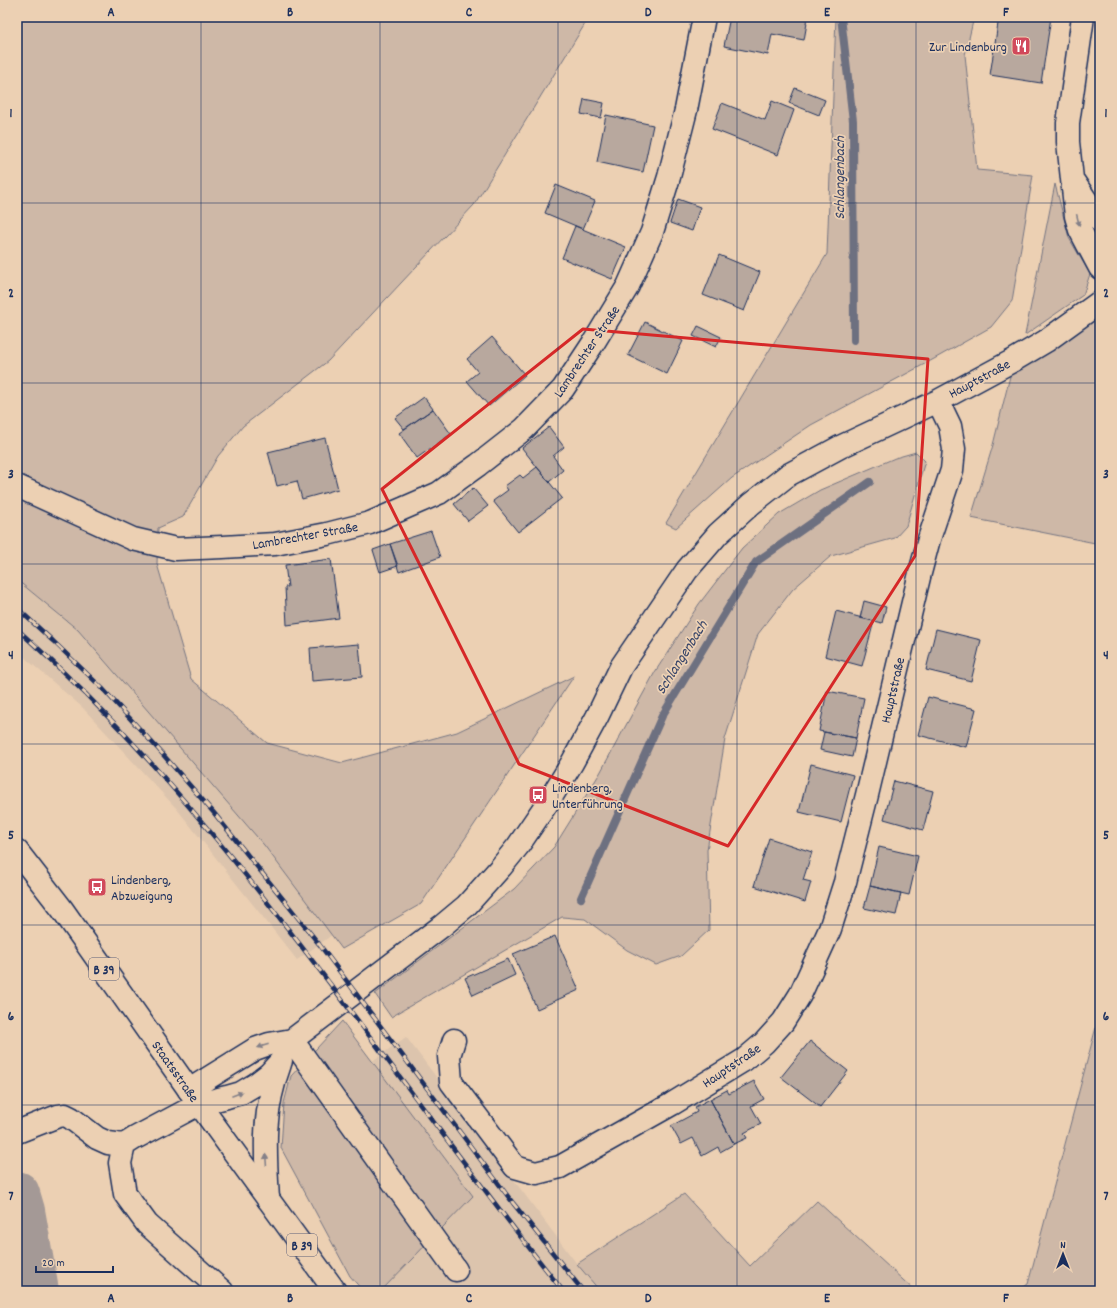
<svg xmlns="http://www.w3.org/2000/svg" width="1117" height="1308" viewBox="0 0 1117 1308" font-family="Dekko,sans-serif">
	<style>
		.built { fill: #dcc4ad }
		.green { fill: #ceb8a7; stroke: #747482 }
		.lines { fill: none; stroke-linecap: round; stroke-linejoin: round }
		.stream { stroke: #6d6f80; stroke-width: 8 }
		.river { stroke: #a49996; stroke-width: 46 }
		.building { fill: #b8a89e; stroke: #1b2f5e }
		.minor-casing { stroke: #1b2f5e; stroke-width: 25 }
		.major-casing { stroke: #1b2f5e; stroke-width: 25 }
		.minor { stroke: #ecd0b3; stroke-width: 22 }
		.major { stroke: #ecd0b3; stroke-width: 22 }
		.rail-casing { stroke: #1b2f5e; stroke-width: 4.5 }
		.rail { stroke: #ecd0b3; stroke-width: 3; stroke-dasharray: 9; stroke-linecap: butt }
		.oneway { fill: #848088 }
		.marked { fill: none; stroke: #d62828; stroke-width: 3; stroke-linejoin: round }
		.grid { fill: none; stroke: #1b2f5e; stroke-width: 1; stroke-opacity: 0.55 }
		.labels { text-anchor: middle; stroke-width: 3.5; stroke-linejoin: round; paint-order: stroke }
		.shield { fill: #ecd0b3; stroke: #5a5f78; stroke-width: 1 }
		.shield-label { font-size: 13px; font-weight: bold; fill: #1b2f5e }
		.poi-label { font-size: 14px; fill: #1b2f5e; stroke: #ecd0b3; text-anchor: start }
		.street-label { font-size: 14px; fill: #1b2f5e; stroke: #ecd0b3 }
		.water-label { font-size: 15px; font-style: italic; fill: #364469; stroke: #ecd0b3 }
		.neatline { fill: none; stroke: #1b2f5e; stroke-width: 1.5 }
		.grid-label { font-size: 13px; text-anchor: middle; font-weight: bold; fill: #1b2f5e }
	</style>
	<rect width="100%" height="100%" fill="#ecd0b3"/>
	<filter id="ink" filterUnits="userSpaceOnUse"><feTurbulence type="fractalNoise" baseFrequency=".025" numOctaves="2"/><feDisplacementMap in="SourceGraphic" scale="8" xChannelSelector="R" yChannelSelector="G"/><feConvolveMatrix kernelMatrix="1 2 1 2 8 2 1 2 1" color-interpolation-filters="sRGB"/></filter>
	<g filter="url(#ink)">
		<!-- built -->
		<path class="built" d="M17,580L78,630L264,845L332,935L297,960L177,809L82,707L17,651Z
			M406,1037L577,1264L600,1291H381L472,1195L371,1062Z"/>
		<!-- green -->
		<path class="green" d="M17,17H587L585,24L474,205L328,361L243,426L218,456L183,517L158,528L157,564L191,679L267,743L342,763L457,732L574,676L421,904L342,949L264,845L78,630L17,580Z
			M836,17H974L965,55L977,170L1033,175L1012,301L991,327L934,359L811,425L732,478L676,528L666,523L827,254Z
			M1055,184L1069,238L1090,274L1083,295L1025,335Z
			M1100,302V544L971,518L993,445L1014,360Z
			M916,452L925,461L906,526L895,538L831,556L793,589L758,634L725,739L707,850L709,930L681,956L656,965L627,950L585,919L562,917L391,1017L375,994L514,889L554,847L600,773L655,672L699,604L742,548L779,514L820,490L895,458Z
			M1100,1012V1291H1018L1028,1284Z
			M342,1021L473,1196L381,1291H363L350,1276L281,1148L284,1103L291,1076Z
			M684,1194L750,1266L817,1201L915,1291H600L577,1264Z"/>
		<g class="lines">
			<!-- stream -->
			<path class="stream" d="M841,17L853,121L854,340
				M581,898L662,716L756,562L870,482"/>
			<!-- river -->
			<path class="river" d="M17,1194L22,1211L36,1291"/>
		</g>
		<!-- building -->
		<path class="building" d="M730,17H807L806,23H807L804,40L772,34L768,55L724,46Z
			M999,17H1051L1041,83L990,75Z
			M795,88L825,100L819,115L789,103Z
			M584,99L604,103L601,118L581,114Z
			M772,101L794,110L778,155L712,129L722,103L765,120Z
			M606,115L653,125L643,172L597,162Z
			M556,185L595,201L583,229L545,213Z
			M678,199L700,207L692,231L670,223Z
			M575,226L626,247L612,279L562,258Z
			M719,255L760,272L744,311L703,295Z
			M645,322L683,341L667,374L628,355Z
			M698,326L721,337L716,347L693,336Z
			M492,337L525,375L489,406L467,381L478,372L467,359Z
			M424,397L433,409L404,429L395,418Z
			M433,409L451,434L417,458L399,433Z
			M549,427L564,447L553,456L563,470L549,482L522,448Z
			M325,438L338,489L302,499L297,481L277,486L268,452Z
			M537,467L562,498L518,532L493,501L508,490L505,486L520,475L523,478Z
			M473,488L488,506L468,521L454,504Z
			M431,531L440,557L399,572L390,544Z
			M390,544L398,566L380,572L373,550Z
			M331,559L339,618L287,625L285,587H288L285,565Z
			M864,601L886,607L882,623L860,618Z
			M836,611L874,621L862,666L825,656Z
			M936,629L981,640L971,681L926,670Z
			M359,644L362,677L312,681L310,648Z
			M827,691L864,698L856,738L819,731Z
			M928,697L976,709L966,747L918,735Z
			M824,732L856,738L852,757L820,750Z
			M811,764L853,775L841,822L799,812Z
			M894,781L933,791L923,830L884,819Z
			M769,838L812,852L803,880L811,882L805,902L754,886Z
			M879,847L918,856L909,895L870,886Z
			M870,886L901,893L896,915L864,908Z
			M555,936L579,990L537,1009L513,954Z
			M508,959L515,975L473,995L465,978Z
			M810,1041L848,1071L820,1107L781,1077Z
			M754,1081L764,1099L751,1106L761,1124L744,1133L747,1138L734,1144L710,1099L727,1090L729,1094Z
			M710,1099L734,1144L720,1152L718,1147L702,1156L693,1138L681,1144L671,1126L697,1112L695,1107Z"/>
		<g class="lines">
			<!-- minor casing -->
			<g class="minor-casing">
				<path id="minor" d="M1083,17L1068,123V142L1076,216L1080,230L1100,268
					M1074,182L1100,221
					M17,486L133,539L176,549L223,547L275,544L327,534L370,523L439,493L478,465L524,429L563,389L594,342L628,286L652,232L669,177L686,110L704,17
					M292,1040L456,1270
					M454,1040L449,1056L451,1082L515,1167L536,1173L560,1167L672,1104L744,1060L764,1043L783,1022L800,995L830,929L845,882L867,795L920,573L929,539L952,470L954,449L950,426L938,401
					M189,1090L255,1049L269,1044L292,1040L442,926L466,906L501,867L518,846L550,799L572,763L597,717L621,667L687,570L718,534L751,504L788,475L840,447L938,401L1014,360L1046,341L1100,302
					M17,1132L58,1116L65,1115L71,1118L97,1138L108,1143L124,1145
					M268,1199C265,1149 262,1113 280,1064
					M222,1291L147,1224L125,1194L120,1163L124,1145L135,1138L199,1104L227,1097L241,1093L256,1084L269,1074L281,1061"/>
			</g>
			<!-- major casing -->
			<g class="major-casing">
				<path id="major" d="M17,851L62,909L199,1104L335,1291"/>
			</g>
			<!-- minor -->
			<use href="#minor" class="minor"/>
			<!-- major -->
			<use href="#major" class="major"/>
			<!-- rail casing -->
			<g class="rail-casing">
				<path id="rail" d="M17,608L53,641L102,688L159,750L214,813L319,944L513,1203L583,1291
					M17,629C64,671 109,716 151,763C300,930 424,1117 563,1291"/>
			</g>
			<!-- rail -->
			<use href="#rail" class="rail"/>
		</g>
		<!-- one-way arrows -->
		<defs><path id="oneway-solid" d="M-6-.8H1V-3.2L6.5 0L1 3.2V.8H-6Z"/></defs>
		<g class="oneway">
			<use href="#oneway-solid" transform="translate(1078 220) rotate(76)"/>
			<use href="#oneway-solid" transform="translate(263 1046) rotate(162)"/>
			<use href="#oneway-solid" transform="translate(237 1094) rotate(-21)"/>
			<use href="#oneway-solid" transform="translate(266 1160) rotate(-94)"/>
		</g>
	</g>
	<!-- marked area -->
	<path class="marked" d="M583,329L928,359L915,556L728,846L519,764L382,489Z"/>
	<!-- grid -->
	<path class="grid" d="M201,17V1291M380,17V1291M558,17V1291M737,17V1291M916,17V1291M17,203H1100M17,383H1100M17,564H1100M17,744H1100M17,925H1100M17,1105H1100"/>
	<!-- icons -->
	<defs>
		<g id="restaurant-square" transform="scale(1)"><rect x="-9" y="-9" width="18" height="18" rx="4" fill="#d1495b" stroke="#ecd0b3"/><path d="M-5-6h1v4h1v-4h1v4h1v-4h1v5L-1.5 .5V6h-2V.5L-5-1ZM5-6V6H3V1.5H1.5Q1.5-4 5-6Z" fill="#fff"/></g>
		<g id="bus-square" transform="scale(1)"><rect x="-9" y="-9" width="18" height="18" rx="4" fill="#d1495b" stroke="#ecd0b3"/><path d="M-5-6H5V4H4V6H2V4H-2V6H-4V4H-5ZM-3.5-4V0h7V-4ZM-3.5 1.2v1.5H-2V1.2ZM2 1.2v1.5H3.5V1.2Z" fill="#fff"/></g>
	</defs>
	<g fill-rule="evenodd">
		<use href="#restaurant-square" x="1021" y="46"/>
		<use href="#bus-square" x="538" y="795"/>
		<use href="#bus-square" x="97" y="887"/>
	</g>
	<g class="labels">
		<!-- shield labels -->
		<g class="shield">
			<rect x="89" y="958" width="30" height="22" rx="3"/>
			<rect x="287" y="1234" width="30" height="22" rx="3"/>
		</g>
		<g class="shield-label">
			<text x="104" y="974">B 39</text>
			<text x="302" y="1250">B 39</text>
		</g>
		<!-- poi labels -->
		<g class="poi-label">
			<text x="1007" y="51" text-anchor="end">Zur Lindenburg</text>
			<text x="552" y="792">Lindenberg,<tspan x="552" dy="16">Unterführung</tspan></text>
			<text x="111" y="884">Lindenberg,<tspan x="111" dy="16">Abzweigung</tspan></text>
		</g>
		<!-- street labels -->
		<g class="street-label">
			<text transform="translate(586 351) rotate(-56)" y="5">Lambrechter Straße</text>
			<text transform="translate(979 378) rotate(-28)" y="5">Hauptstraße</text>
			<text transform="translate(305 535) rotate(-10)" y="5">Lambrechter Straße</text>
			<text transform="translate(892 690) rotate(-77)" y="5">Hauptstraße</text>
			<text transform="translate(731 1065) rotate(-34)" y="5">Hauptstraße</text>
			<text transform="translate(176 1071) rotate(55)" y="5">Staatsstraße</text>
		</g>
		<!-- water labels -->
		<g class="water-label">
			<text transform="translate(839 178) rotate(-90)" y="5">Schlangenbach</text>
			<text transform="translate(681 657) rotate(-58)" y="5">Schlangenbach</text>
		</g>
	</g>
	<!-- margin -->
	<rect width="1117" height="1308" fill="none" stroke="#ecd0b3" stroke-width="44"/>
	<!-- north arrow -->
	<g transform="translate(1063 1254)" stroke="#ecd0b3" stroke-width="3" paint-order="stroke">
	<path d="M0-3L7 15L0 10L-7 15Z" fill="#1b2f5e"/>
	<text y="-6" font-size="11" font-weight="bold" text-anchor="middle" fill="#1b2f5e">N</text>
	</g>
	<!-- scale -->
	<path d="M36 1266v6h77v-6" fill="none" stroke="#1b2f5e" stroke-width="2"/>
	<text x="42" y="1266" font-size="12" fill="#1b2f5e" stroke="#ecd0b3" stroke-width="3" paint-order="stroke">20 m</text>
	<rect x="22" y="22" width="1073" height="1264" class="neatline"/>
	<g class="grid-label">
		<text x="111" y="16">A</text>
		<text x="290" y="16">B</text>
		<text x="469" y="16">C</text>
		<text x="648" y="16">D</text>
		<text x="827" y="16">E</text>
		<text x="1006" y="16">F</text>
		<text x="11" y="117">1</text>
		<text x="1106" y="117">1</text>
		<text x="11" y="297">2</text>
		<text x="1106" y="297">2</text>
		<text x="11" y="478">3</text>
		<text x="1106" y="478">3</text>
		<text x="11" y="659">4</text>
		<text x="1106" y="659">4</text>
		<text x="11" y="839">5</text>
		<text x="1106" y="839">5</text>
		<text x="11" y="1020">6</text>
		<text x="1106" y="1020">6</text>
		<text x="11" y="1200">7</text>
		<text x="1106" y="1200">7</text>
		<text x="111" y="1302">A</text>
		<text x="290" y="1302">B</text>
		<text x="469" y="1302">C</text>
		<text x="648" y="1302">D</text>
		<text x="827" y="1302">E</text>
		<text x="1006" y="1302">F</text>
	</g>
</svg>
